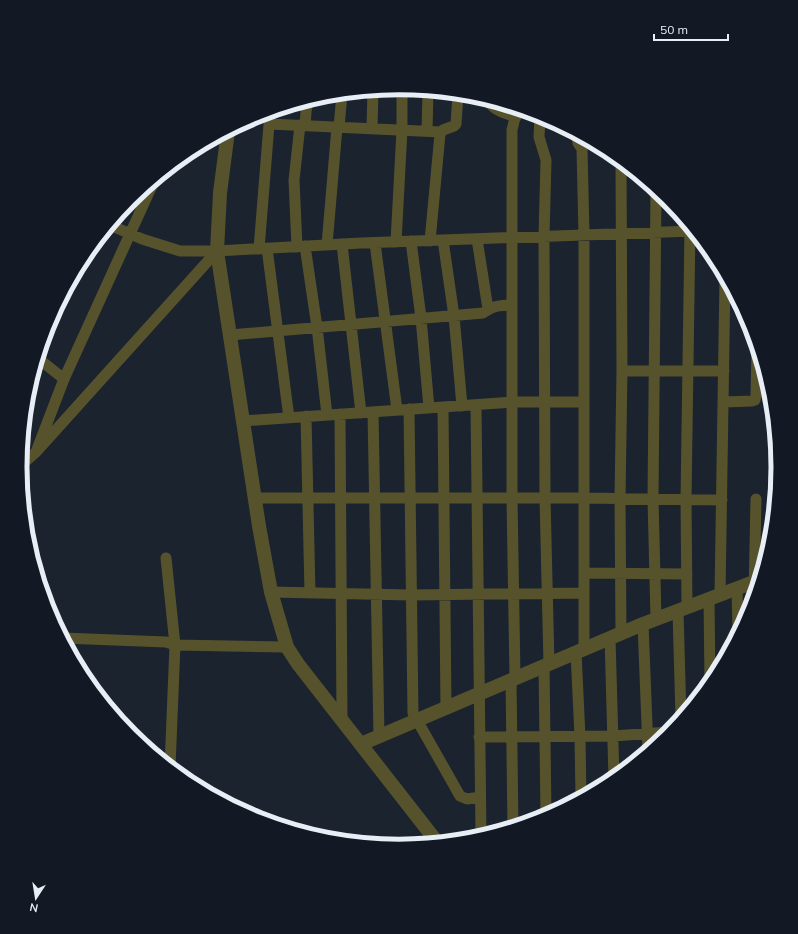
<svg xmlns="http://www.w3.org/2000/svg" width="798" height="934" viewBox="0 0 798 934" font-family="Mulish,sans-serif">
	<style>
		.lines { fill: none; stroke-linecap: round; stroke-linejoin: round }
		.minor { stroke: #56532c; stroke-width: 11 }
		.tertiary { stroke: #56532c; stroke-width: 14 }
		.rim { fill: none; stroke: #e8eef5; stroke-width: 5 }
	</style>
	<rect width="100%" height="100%" fill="#1b232e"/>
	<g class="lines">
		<!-- minor -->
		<path class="minor" d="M488,100C493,111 505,113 516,117
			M540,116L539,137L546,160L544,236L545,498L549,664
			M269,124L441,132
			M305,125L307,101
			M339,127L342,94
			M372,128L373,91
			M427,131L428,91
			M577,135L578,143L582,149L584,235V649
			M621,161L622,371L620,498L621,633
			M110,225L142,239L180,251H217L361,243L693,231
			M477,239L488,309
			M443,240L454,316L462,406
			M411,241L421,318L429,408
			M430,241L440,134L443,130L454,126L456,124L458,94
			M396,242L402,130V88
			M375,243L397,410
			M342,244L361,413
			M327,245L337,127
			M305,246L317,327L327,415
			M297,247L294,180L300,125
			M267,248L289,418
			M259,249L270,112
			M230,335L483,313C495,305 498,306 512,305
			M35,368L39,364L44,363L64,379
			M622,371H724
			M724,402L752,401L755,400L756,396L757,348
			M476,405C479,549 478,692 481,836
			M443,407L446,708
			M409,409L413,713L460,796L467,799L480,797
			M373,412L379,736
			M340,414L342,719
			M306,416L310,593
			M243,421L512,402H584
			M36,452L64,379L155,179
			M20,466L36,452L217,251
			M255,498H584L722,500
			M166,558L175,645L170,767
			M584,573L687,574
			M737,588L738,633
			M271,592L411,595L584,593
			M754,594L756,499
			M720,595L725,277
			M709,599L710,682
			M687,607L686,500L690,227
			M678,611L681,718
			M656,619L653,499L656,190
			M643,624L648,750
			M63,638L166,642L175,645L287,647
			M610,638L614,778
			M576,652L580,737L581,798
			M544,666L546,816
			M515,678L512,498V130L517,109
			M511,680L513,827
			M479,737L613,736L669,732
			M378,844L408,845"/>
		<!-- tertiary -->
		<path class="tertiary" d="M228,131L220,193L217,251L259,526L271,592L287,647L298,664L437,842
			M361,744L643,624L759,580"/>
	</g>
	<!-- crop -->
	<path d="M0 0H798V934H0ZM27 467a372 372 0 1 1 744 0a372 372 0 1 1-744 0Z" fill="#121924" fill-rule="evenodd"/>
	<path class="rim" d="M27 467a372 372 0 1 1 744 0a372 372 0 1 1-744 0Z"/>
	<!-- north arrow -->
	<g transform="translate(36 898) rotate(192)" stroke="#121924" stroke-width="3" paint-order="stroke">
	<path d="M0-3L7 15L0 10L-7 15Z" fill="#e8eef5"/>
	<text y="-6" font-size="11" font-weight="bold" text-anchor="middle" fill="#e8eef5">N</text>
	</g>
	<!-- scale -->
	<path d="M654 34v6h74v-6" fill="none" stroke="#e8eef5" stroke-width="2"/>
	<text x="660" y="34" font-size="12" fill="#e8eef5" stroke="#121924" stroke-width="3" paint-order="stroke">50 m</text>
</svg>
